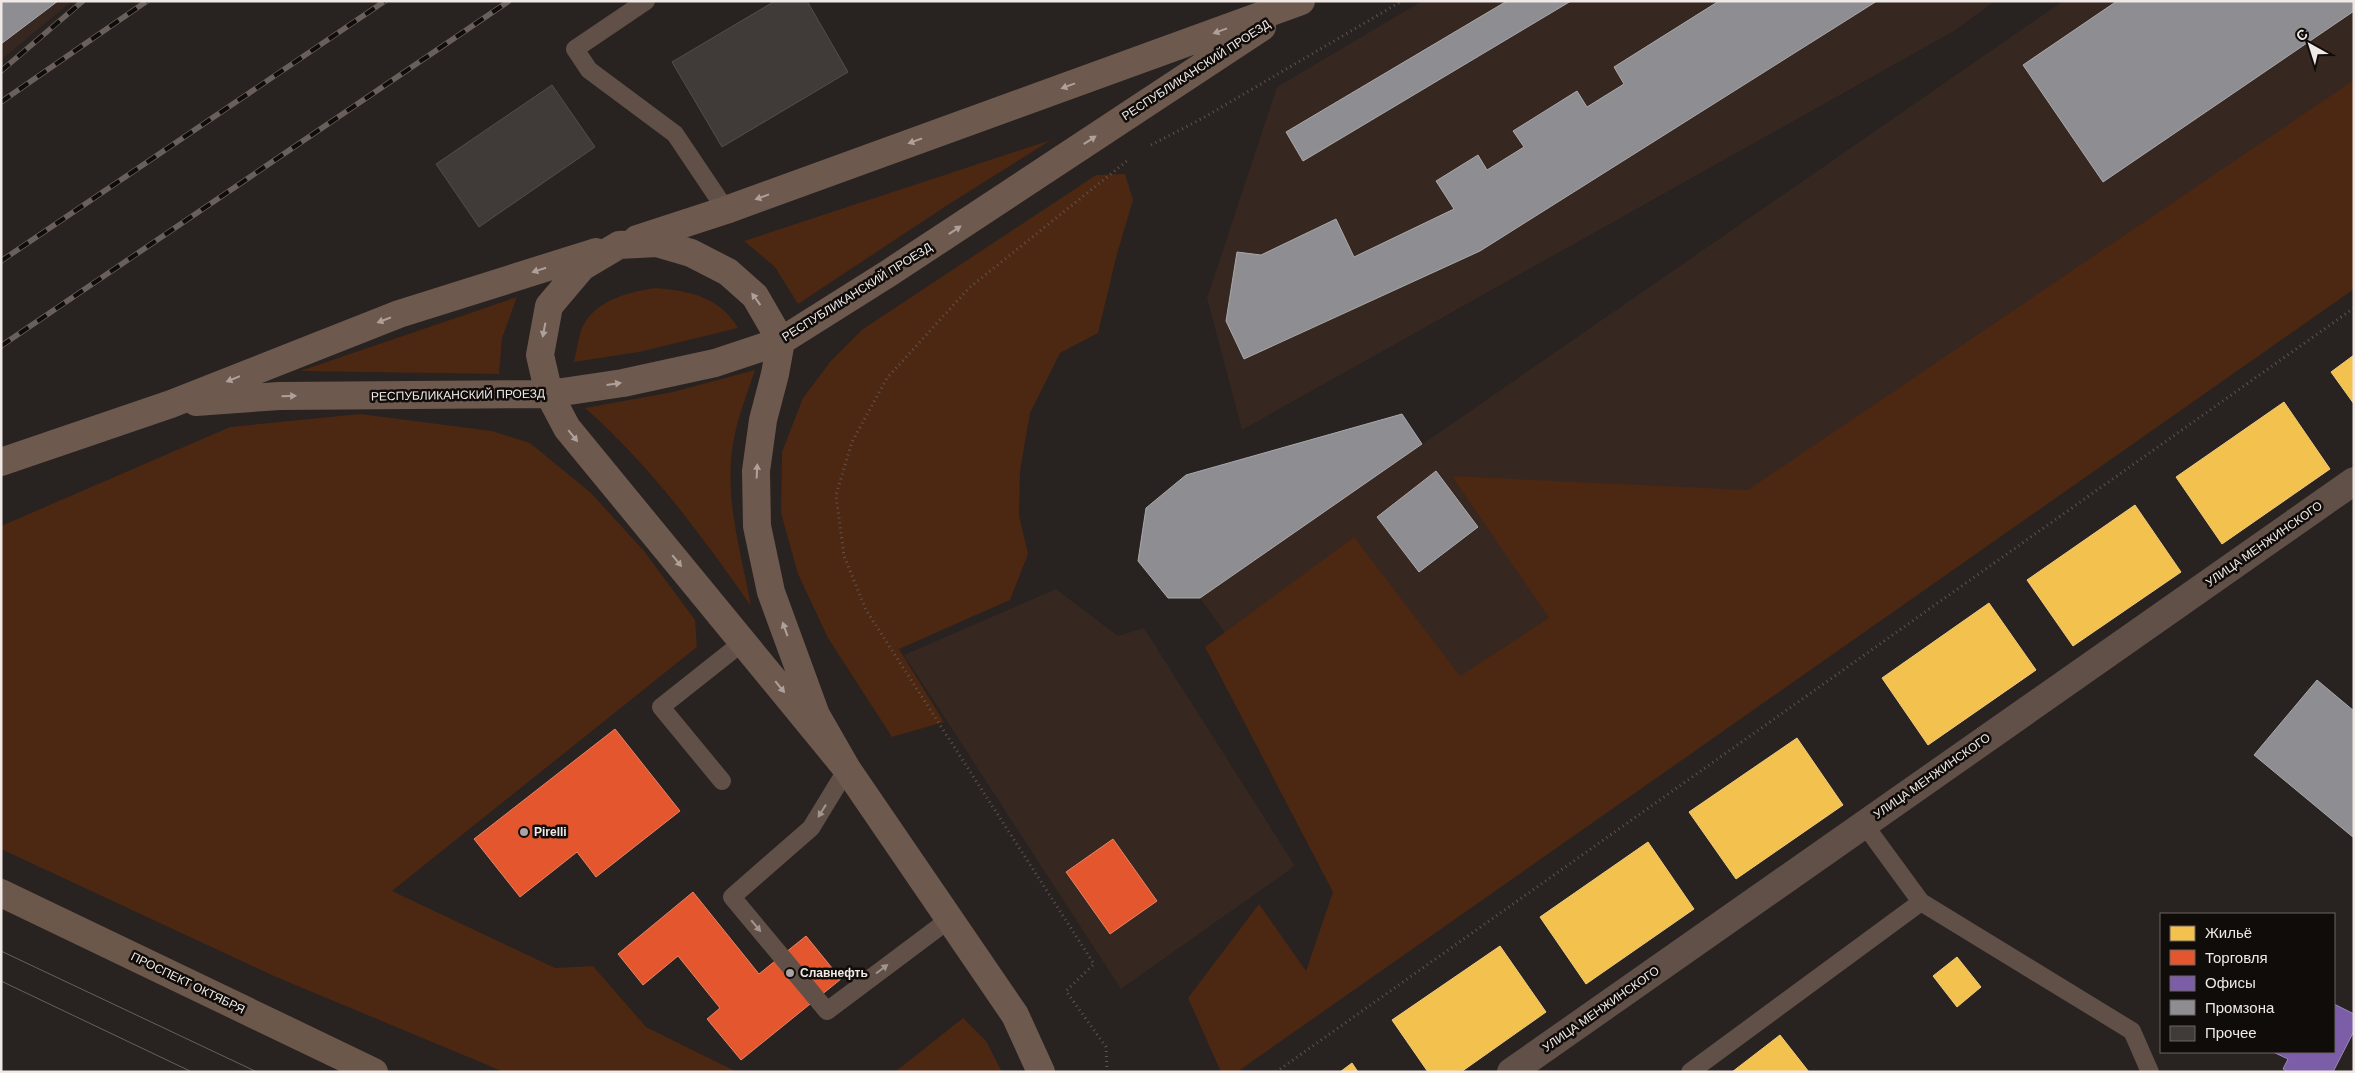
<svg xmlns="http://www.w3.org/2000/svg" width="2355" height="1073" viewBox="0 0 2355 1073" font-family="Helvetica,sans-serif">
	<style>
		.built { fill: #362720 }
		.green { fill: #4c2712 }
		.homes { fill: #f2c14e; stroke: #f1cd7c }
		.shops { fill: #e4572e; stroke: #e88365 }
		.offices { fill: #7b5ea7; stroke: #9e88ba }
		.industry { fill: #8d8d92; stroke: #aba9ab }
		.building { fill: #403b39; stroke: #534e4c }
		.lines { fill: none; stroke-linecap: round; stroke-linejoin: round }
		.path { stroke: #60554f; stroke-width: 3; stroke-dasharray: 1 4; stroke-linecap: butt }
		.service { stroke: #615047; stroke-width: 18 }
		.minor { stroke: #615047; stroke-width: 28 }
		.secondary { stroke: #6e594e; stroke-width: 28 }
		.primary { stroke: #6c574b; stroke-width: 28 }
		.tram { stroke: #69605c; stroke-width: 1 }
		.rail-casing { stroke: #69605c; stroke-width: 5.5 }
		.rail { stroke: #100c0a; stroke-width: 4; stroke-dasharray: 11; stroke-linecap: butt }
		.oneway { fill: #afa19a }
		.oneway2 { fill: #a1958f }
		.poi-dot { fill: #aaa3a1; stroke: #100c0a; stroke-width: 2 }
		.labels { text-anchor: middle; stroke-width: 5; stroke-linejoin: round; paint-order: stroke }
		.street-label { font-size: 12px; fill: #f0e9e6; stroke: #100c0a }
		.poi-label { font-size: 12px; font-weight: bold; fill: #f0e9e6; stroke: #100c0a; text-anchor: start }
	</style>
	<rect width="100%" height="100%" fill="#282220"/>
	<!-- built -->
	<path class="built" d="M1,1H72L1,60Z
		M1422,1H1995L1954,31L1242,430L1207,298L1277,87Z
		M2063,1H2354V142L1363,825L1200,598Z
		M1056,589L1118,636L1144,628L1295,866L1121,989L904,655Z"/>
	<!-- green -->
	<path class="green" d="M2354,80V289L1237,1072H1221L1188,998L1259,904L1306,971L1333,892L1205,647L1354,537L1460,676L1549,618L1452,476L1748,490Z
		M1051,140L946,206L798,304L775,267L744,241Z
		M1125,174L1133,200L1117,254L1098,333L1060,353L1030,413L1020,471L1019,515L1028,554L1010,600L899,649L944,722L892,737L828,638L798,574L781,513L782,452L803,398L830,362L863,329L1096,175Z
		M655,288C690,291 719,296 738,328L639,352L574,362C577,350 578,335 584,324C598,299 630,292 655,288Z
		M517,297L502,338L499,374L300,371Z
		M755,370C747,394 737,419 733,444C724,499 741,551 751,606C701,535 651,466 585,408L673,392Z
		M360,414L492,431L530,443L590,492L644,551L695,620L697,647L392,891L555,968L593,966L646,1027L737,1072H504L276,977L1,849V526L230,427Z
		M963,1018L986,1041L1002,1072H895Z"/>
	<!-- homes -->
	<path class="homes" d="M2354,355V404L2331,372Z
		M2284,402L2330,469L2222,544L2176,477Z
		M2135,505L2181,572L2073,646L2027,580Z
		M1989,603L2036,670L1928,745L1882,678Z
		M1797,738L1843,805L1736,879L1689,812Z
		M1648,842L1694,909L1586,984L1540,917Z
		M1500,946L1546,1012L1461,1072H1428L1392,1020Z
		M1957,957L1981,987L1957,1007L1933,976Z
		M1780,1035L1809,1072H1732Z
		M1352,1063L1358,1072H1340Z"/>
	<!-- shops -->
	<path class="shops" d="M615,729L680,811L596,877L577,852L520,897L474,839Z
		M1113,839L1157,901L1110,934L1066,872Z
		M693,892L759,974L806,936L841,979L741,1060L707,1019L720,1008L678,956L643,985L618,954Z"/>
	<!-- offices -->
	<path class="offices" d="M2334,1004L2354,1014V1031L2333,1072H2288L2283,1069L2288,1059L2273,1052H2334Z"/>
	<!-- industry -->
	<path class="industry" d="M1,1H58L1,44Z
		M1507,1H1571L1303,161L1286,132Z
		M1719,1H1877L1480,251L1244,359L1226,321L1237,252L1261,255L1336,219L1354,257L1454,209L1436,181L1478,155L1487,170L1524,147L1513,131L1577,91L1587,107L1624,84L1614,67Z
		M2117,1H2354V11L2103,182L2023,65Z
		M1402,414L1422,444L1200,598H1168L1138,561L1146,508L1186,475Z
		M1436,471L1478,527L1419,572L1377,517Z
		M2317,680L2354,711V838L2254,755Z"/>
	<!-- building -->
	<path class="building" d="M775,1H807L848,72L722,147L672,62Z
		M552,85L595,147L479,227L436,164Z"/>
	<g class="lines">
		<!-- path -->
		<path class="path" d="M1151,145L1203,118L1402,1
			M1107,1072L1106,1047L1066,991L1094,964L866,610L844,556L836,495L852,442L887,378L969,288L1127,161
			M1276,1072L2354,308"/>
		<!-- service -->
		<path class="service" d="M646,1L575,49L589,70L675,134L726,210
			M847,769L811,828L732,897L827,1011L951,918
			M722,781L661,707L743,642
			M1921,902L2132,1031L2150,1072
			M1690,1072L1921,902L1864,824"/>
		<!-- minor -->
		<path class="minor" d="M1511,1072L2354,481"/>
		<!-- secondary -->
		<path class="secondary" d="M637,239L726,210L1301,1
			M196,402L279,396L549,394L623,383L715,363L781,341L889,273L1262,27
			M1,462L171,404L399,314L596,252
			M847,769L816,715L771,592L757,526L756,471L763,420L775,374L781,341L755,296L728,272L691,253L657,243L619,245L582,267L549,306L540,355L549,394L567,428L847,769L1015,1015L1041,1072"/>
		<!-- primary -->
		<path class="primary" d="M1,893L374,1072"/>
		<!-- tram -->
		<path class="tram" d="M1,951L257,1072
			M1,981L192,1072"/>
		<!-- rail casing -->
		<g class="rail-casing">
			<path id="rail" d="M1,71L83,1
				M1,102L147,1
				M1,261L385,1
				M1,346L509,1"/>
		</g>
		<!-- rail -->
		<use href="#rail" class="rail"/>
	</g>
	<!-- one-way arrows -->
	<defs><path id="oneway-solid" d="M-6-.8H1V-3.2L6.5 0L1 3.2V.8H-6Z" transform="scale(1.25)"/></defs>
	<g class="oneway">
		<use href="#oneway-solid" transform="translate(1220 31) rotate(160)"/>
		<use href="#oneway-solid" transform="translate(1068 86) rotate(160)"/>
		<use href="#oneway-solid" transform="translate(1090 140) rotate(-33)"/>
		<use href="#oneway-solid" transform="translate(915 141) rotate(160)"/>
		<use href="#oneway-solid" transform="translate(762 197) rotate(160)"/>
		<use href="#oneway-solid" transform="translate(955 230) rotate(-33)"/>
		<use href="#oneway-solid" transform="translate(539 270) rotate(162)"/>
		<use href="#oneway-solid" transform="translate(756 299) rotate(-126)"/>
		<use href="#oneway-solid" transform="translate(384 320) rotate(159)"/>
		<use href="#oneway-solid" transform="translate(544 330) rotate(101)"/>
		<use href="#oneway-solid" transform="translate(233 379) rotate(158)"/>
		<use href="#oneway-solid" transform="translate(614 384) rotate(-8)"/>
		<use href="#oneway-solid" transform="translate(289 396) rotate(-1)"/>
		<use href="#oneway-solid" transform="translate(573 436) rotate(51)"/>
		<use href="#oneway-solid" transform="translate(757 471) rotate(-87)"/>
		<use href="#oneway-solid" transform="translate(677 561) rotate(51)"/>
		<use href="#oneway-solid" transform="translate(785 629) rotate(-110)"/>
		<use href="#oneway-solid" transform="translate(780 687) rotate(51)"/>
	</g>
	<g class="oneway2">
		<use href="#oneway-solid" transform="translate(822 811) rotate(122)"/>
		<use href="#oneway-solid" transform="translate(756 926) rotate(50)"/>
		<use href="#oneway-solid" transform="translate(882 969) rotate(-37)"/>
	</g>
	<!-- markers -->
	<g class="poi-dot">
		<circle cx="524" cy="832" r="5"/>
		<circle cx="790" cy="973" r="5"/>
	</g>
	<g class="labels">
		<!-- street labels -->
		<g class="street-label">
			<text transform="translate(1196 70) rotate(-33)" y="4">РЕСПУБЛИКАНСКИЙ ПРОЕЗД</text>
			<text transform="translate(857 292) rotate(-32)" y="4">РЕСПУБЛИКАНСКИЙ ПРОЕЗД</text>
			<text transform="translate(458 395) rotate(-1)" y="4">РЕСПУБЛИКАНСКИЙ ПРОЕЗД</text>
			<text transform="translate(2264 544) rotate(-35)" y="4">УЛИЦА МЕНЖИНСКОГО</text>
			<text transform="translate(1932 776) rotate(-35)" y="4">УЛИЦА МЕНЖИНСКОГО</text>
			<text transform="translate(188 983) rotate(26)" y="4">ПРОСПЕКТ ОКТЯБРЯ</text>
			<text transform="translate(1601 1009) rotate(-35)" y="4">УЛИЦА МЕНЖИНСКОГО</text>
		</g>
		<!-- poi labels -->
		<g class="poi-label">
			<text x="534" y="836">Pirelli</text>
			<text x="800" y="977">Славнефть</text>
		</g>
	</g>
	<!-- border -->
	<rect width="2355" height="1073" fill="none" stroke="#f0e9e6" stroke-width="5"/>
	<!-- legend -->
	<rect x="2160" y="913" width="175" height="140" fill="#100c0a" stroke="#6a6462"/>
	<rect x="2170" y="926" width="25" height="15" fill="#f2c14e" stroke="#6a6462"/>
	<text x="2205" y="938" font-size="15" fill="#f0e9e6">Жильё</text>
	<rect x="2170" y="950" width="25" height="15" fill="#e4572e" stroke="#6a6462"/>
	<text x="2205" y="963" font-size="15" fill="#f0e9e6">Торговля</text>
	<rect x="2170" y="976" width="25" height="15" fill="#7b5ea7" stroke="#6a6462"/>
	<text x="2205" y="988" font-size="15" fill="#f0e9e6">Офисы</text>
	<rect x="2170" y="1000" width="25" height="15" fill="#8d8d92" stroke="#6a6462"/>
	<text x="2205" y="1013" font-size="15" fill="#f0e9e6">Промзона</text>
	<rect x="2170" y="1026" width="25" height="15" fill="#403b39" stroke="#6a6462"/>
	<text x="2205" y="1038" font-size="15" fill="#f0e9e6">Прочее</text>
	<!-- north arrow -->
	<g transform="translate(2310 45) rotate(321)" stroke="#100c0a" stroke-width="4" paint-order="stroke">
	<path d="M0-4L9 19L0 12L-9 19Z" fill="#f0e9e6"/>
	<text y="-8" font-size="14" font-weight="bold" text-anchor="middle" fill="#f0e9e6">С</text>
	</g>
</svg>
